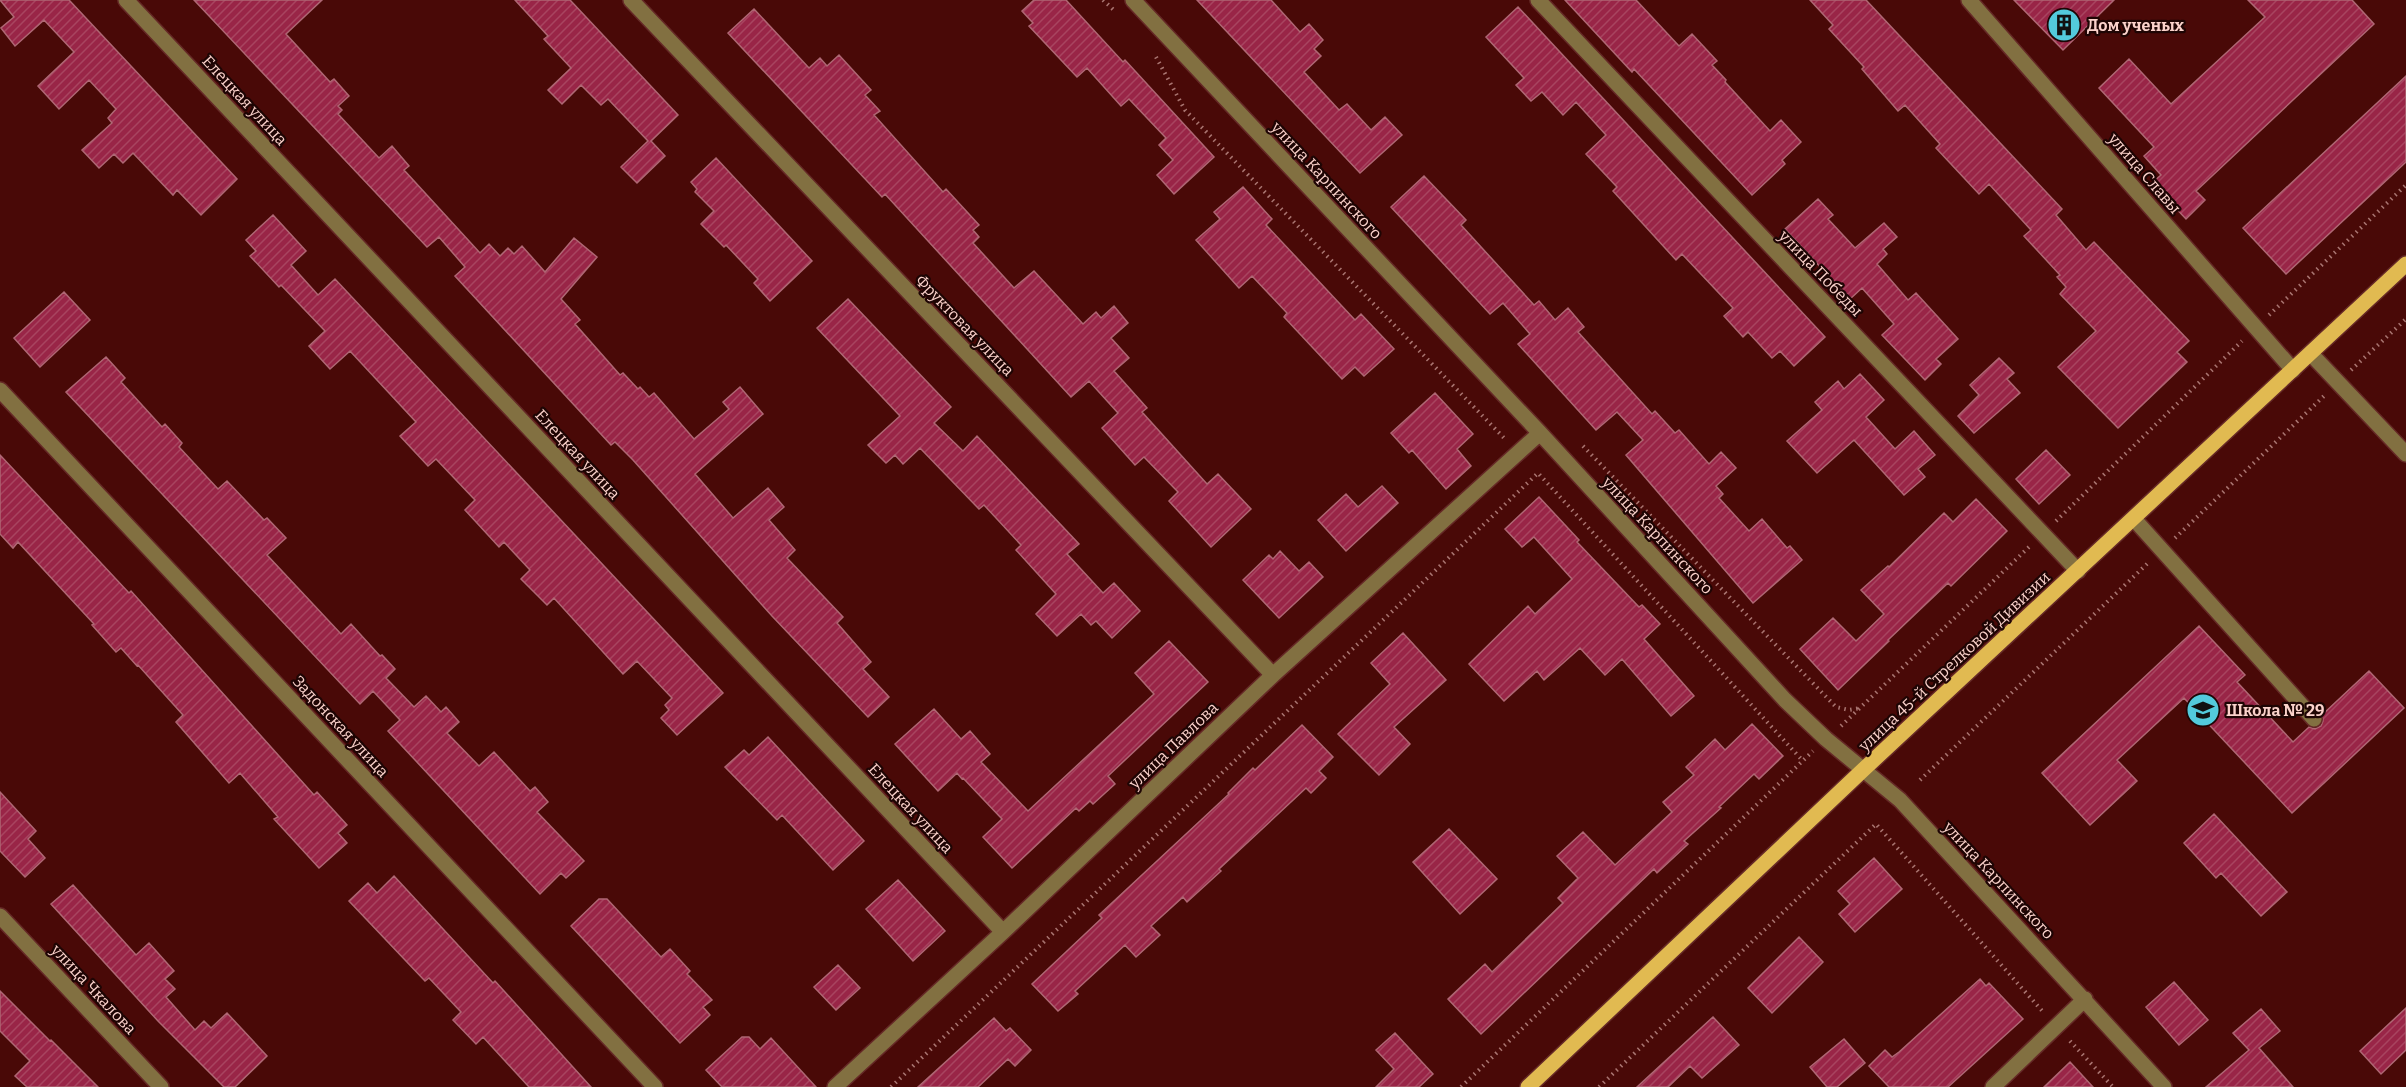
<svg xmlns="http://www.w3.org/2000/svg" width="2406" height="1087" viewBox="0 0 2406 1087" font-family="Bitter,serif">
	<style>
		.building { fill: url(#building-hatch); stroke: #af6774; stroke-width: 1.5 }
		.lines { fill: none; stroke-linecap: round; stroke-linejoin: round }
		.minor-casing { stroke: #652926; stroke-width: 18 }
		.major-casing { stroke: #652926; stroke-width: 18 }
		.path { stroke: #a97571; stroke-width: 4; stroke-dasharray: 1.5 4.5; stroke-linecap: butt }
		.minor { stroke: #827041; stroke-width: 15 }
		.major { stroke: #e1ba51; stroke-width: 15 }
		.labels { text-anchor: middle; stroke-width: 4.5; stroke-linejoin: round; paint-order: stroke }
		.poi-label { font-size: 16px; font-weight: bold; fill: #fbd2cb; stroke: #1e0504; text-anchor: start }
		.street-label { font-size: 16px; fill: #fbd2cb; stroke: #1e0504 }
	</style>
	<defs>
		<pattern id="building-hatch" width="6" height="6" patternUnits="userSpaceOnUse" patternTransform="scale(1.5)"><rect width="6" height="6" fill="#992547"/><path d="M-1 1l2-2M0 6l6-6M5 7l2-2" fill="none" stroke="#a84460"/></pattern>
	</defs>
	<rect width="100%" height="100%" fill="#490907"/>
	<!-- building -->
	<path class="building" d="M0,0H69L237,179L201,215L177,190L173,195L133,153L123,163L114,154L99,168L82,150L112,123L108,118L116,109L89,80L59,109L38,86L74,52L44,20L15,46L1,28L14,17Z
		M194,0H322L286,34L330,82L334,79L349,96L338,106L342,110L338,114L379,158L392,146L409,166L404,170L480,253L489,244L500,256L508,248L514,254L522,246L545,272L574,238L597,257L561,299L580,320L575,324L620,375L623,373L638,389L640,387L649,397L654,393L694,439L729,409L723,402L740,387L763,414L695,474L733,518L768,488L784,507L769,520L795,550L787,558L843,617L837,623L871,662L863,669L889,697L868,717L772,616L633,460L615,442L611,445L455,276L465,267L439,237L427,247Z
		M515,0H570L678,115L651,141L665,156L637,183L621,167L648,141L608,99L601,105L581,85L562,104L548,90L571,68L544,39L548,36Z
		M1034,0H1066L1123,62L1125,60L1214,157L1174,194L1157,175L1173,160L1159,145L1166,138L1129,99L1121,106L1087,68L1077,77L1029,26L1033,23L1022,11Z
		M1197,0H1271L1300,32L1309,24L1323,40L1314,49L1321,56L1304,72L1339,110L1347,104L1371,130L1385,117L1402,135L1360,173Z
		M1565,0H1636L1679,46L1692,34L1717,61L1712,65L1726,80L1725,82L1770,131L1781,120L1801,142L1782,160L1785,164L1752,195L1634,69L1632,72Z
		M1810,0H1866L2062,209L2056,215L2086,250L2094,242L2189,341L2177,352L2187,362L2118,428L2058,367L2096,331L2060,294L2066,287L2057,277L2060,275L2024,236L2031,230L1989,184L1979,194L1936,148L1940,144L1905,105L1898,111L1862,69L1864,67L1829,29L1833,25Z
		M2014,0H2114L2063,50Z
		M2248,0H2352L2374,24L2196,191L2205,200L2186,219L2152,183L2161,175L2144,156L2154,147L2099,88L2129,59L2171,104L2265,17Z
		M1518,7L1825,337L1794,366L1780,351L1772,358L1748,332L1743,337L1724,316L1733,308L1682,254L1676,260L1613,191L1617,187L1586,154L1606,135L1576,102L1563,115L1542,92L1531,101L1516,85L1524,78L1486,37Z
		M754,9L809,68L820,58L827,66L839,55L871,90L865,95L880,111L874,115L943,192L946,189L979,225L973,230L979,237L973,243L1014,288L1034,271L1083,324L1096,312L1101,318L1114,306L1128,323L1111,338L1129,358L1114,371L1147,408L1142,412L1207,484L1218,474L1251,509L1211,547L1169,501L1178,492L1144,457L1135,465L1102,428L1118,413L1089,381L1071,397L885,194L882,197L728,33Z
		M2406,76V162L2286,274L2243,228Z
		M716,158L812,261L770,301L754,283L758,279L726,245L724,247L701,224L714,211L695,192L697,189L691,182Z
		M1424,176L1466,220L1461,225L1534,305L1539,301L1555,320L1568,308L1584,327L1578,332L1652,414L1655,411L1675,433L1679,430L1709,464L1721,452L1736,468L1716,486L1723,494L1719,498L1749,531L1762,519L1787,548L1790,546L1802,560L1753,603L1626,455L1643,440L1617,412L1596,430L1518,344L1530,334L1503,303L1490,314L1391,207Z
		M1243,187L1272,219L1266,225L1355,320L1361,314L1394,349L1364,376L1355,367L1342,379L1284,317L1287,313L1252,276L1239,288L1196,240L1220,219L1214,212Z
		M1818,199L1833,215L1828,219L1855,248L1884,223L1897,237L1883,249L1887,254L1877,264L1908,300L1916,293L1958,339L1936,359L1941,364L1925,380L1882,335L1894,324L1862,288L1850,299L1785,229Z
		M273,215L306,251L291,265L318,295L335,279L723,693L677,735L661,718L669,710L665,705L672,698L637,661L623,674L554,598L547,605L521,579L530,570L504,542L499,547L465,510L475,500L436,459L428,466L400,436L416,422L350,351L330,369L309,346L325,331L281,285L279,287L250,256L256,251L246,240Z
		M64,292L90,320L40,367L14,338Z
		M848,299L951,407L934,423L963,451L977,436L1079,544L1067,554L1103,593L1114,583L1140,611L1112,638L1096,621L1091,625L1081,614L1057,636L1036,614L1056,594L1016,550L1021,545L984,505L979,509L920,448L903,464L895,455L886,463L868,445L900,416L817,328Z
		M106,357L125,378L121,382L162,427L165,424L182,443L179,447L218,489L227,481L264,520L267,518L286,538L267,555L341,634L351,624L380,656L382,655L395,669L386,678L414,707L426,696L441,712L446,707L459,722L447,733L479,766L494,752L530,791L535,787L548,802L537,812L584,861L566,878L561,873L540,894L388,731L400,720L373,691L360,704L66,392Z
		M1999,358L2014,373L2007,379L2020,393L1974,433L1958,416L1979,395L1970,385Z
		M1860,374L1884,400L1866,417L1895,449L1914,431L1935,455L1918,469L1925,477L1904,495L1854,440L1817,473L1787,441L1822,410L1815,402L1838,381L1844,389Z
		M1435,393L1473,434L1457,449L1471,466L1446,489L1412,450L1409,453L1391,433Z
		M2046,450L2070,475L2039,504L2016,479Z
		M0,455L129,593L131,591L314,795L317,792L347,825L338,833L347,843L319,868L274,819L278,817L240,773L229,783L176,722L183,715L138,665L137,666L121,648L116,652L92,625L94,624L18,542L13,548L0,534Z
		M1382,486L1398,503L1346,551L1318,520L1346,494L1358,507Z
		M1539,497L1579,540L1577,542L1639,607L1642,605L1660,624L1644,639L1694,696L1671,716L1622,659L1605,675L1580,648L1544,680L1537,671L1504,701L1469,664L1528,606L1535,614L1572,579L1534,537L1522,547L1505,529Z
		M1976,499L2007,531L1951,586L1948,583L1888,640L1889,641L1838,690L1800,649L1833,618L1856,641L1884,614L1861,590L1888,566L1889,567L1944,513L1953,522Z
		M1280,551L1299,571L1309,562L1323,577L1279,618L1243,580L1269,555L1273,559Z
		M2199,626L2245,675L2237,682L2293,742L2309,727L2315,729L2321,726L2323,721L2322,715L2369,671L2404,708L2292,813L2184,698L2117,760L2137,781L2090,825L2042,773Z
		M1403,633L1446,680L1394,727L1410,744L1379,775L1338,734L1390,684L1371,663Z
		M1169,641L1208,682L1108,776L1115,784L1093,804L1090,801L1079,811L1076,808L1012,868L983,837L1002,819L963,778L962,779L957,773L938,791L895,744L934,709L961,739L970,731L990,754L981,762L1028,811L1154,694L1135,673Z
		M1752,724L1783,756L1759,779L1754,774L1719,807L1721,808L1684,841L1688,844L1657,873L1654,869L1481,1034L1448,999L1485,964L1492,972L1563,903L1558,898L1578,878L1557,856L1583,832L1615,865L1672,812L1663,802L1694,775L1686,767L1715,739L1725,750Z
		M1302,725L1333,757L1319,771L1326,778L1311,793L1306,788L1219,869L1221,871L1187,902L1183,897L1151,926L1160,935L1136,957L1125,945L1075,991L1078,994L1058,1011L1032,984L1102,918L1099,915L1229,794L1228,793L1253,768L1255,770Z
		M768,737L864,841L833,870L782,815L777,820L725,767L744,750L749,755Z
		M0,792L36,831L28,839L45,858L25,877L0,851Z
		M2214,814L2287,892L2261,916L2221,873L2216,878L2184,843Z
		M1449,829L1497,879L1460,914L1413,862Z
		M1874,858L1902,889L1855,932L1839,914L1850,904L1838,891Z
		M394,876L493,983L495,981L591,1087H529L483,1037L476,1044L453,1020L461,1012L429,978L425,981L349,901L368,883L377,893Z
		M898,880L945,931L913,961L866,909Z
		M73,885L136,955L149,943L174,971L165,979L175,989L166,997L195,1030L204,1021L211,1028L227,1013L267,1056L235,1087H224L158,1021L51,904Z
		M599,899H607L661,957L670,949L690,971L687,974L712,1000L703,1007L710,1015L680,1043L571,926Z
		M1799,937L1823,962L1772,1013L1748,988Z
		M838,965L860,988L836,1010L814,987Z
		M1980,979L1986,986L1989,983L2023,1019L1948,1087H1889L1869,1066L1885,1050L1892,1057L1899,1052Z
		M2174,982L2208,1020L2179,1045L2146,1007Z
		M0,991L50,1041L51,1040L98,1087H27L15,1076L30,1061L0,1031Z
		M2406,1008V1050L2381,1074L2360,1051Z
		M2261,1009L2280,1031L2259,1048L2293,1087H2206L2249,1050L2233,1033Z
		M1713,1017L1739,1045L1702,1078L1690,1066L1668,1087H1637Z
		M994,1018L1006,1031L1010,1028L1031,1050L1015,1066L1008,1059L978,1087H918Z
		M1395,1033L1433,1074L1419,1087H1376L1394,1069L1376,1050Z
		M742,1037H749L760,1049L771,1038L816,1087H722L706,1070Z
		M1844,1039L1865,1063L1837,1087H1827L1810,1067Z
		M2070,1062L2093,1087H2044Z"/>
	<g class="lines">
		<!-- minor casing -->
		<g class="minor-casing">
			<path id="minor" d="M126,0L1003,932
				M631,0L1273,675
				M1133,0L1540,433L1785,700L1826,739L1900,800L2164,1087
				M1538,0L2078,571
				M1969,0L2293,370
				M2311,354L2406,454
				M0,390L655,1087
				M2134,519L2314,719
				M0,916L161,1087
				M835,1087L1003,932L1273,675L1540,433
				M1993,1087L2085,999"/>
		</g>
		<!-- major casing -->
		<g class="major-casing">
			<path id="major" d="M1528,1087L1864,769L2406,264"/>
		</g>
		<!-- path -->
		<path class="path" d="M1103,0L1116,12
			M1156,57L1185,110L1506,440
			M2269,315L2406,185
			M2351,370L2406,319
			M1583,446L1836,707L1849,710L1861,708
			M2056,521L2242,341
			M2175,538L2324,396
			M1841,726L2029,547
			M1920,780L2148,563
			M2070,1041L2113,1087
			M891,1087L1538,473L1803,761
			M1461,1087L1813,751
			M1599,1087L1876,824L2044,1013"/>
		<!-- minor -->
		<use href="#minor" class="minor"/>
		<!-- major -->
		<use href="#major" class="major"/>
	</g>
	<!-- icons -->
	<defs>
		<g id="building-disc" transform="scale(1.725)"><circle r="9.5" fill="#53cadc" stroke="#1e0504"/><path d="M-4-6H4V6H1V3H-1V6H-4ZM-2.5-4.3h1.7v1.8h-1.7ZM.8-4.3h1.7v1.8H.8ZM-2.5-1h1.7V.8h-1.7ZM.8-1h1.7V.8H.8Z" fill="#111"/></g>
		<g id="school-disc" transform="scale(1.725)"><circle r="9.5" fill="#53cadc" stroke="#1e0504"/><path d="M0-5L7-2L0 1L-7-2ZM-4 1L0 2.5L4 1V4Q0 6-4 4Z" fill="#111"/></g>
	</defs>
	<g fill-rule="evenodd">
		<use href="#building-disc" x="2064" y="25"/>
		<use href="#school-disc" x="2203" y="710"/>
	</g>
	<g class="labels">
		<!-- poi labels -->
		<g class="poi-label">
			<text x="2087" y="31">Дом ученых</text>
			<text x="2226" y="716">Школа № 29</text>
		</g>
		<!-- street labels -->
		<g class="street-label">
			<text transform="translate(245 100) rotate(47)" y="6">Елецкая улица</text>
			<text transform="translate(2145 173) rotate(49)" y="6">улица Славы</text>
			<text transform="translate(1327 180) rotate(47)" y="6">улица Карпинского</text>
			<text transform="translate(1821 273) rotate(46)" y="6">улица Победы</text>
			<text transform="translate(965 325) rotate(46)" y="6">Фруктовая улица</text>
			<text transform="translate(578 454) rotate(47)" y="6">Елецкая улица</text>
			<text transform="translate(1658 535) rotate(47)" y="6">улица Карпинского</text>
			<text transform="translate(1954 661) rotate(-43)" y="6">улица 45-й Стрелковой Дивизии</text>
			<text transform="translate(341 726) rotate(47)" y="6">Задонская улица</text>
			<text transform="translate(1173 745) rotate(-44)" y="6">улица Павлова</text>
			<text transform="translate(911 808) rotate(47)" y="6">Елецкая улица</text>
			<text transform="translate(1999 880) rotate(47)" y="6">улица Карпинского</text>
			<text transform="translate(94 989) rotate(47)" y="6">улица Чкалова</text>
		</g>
	</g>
</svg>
